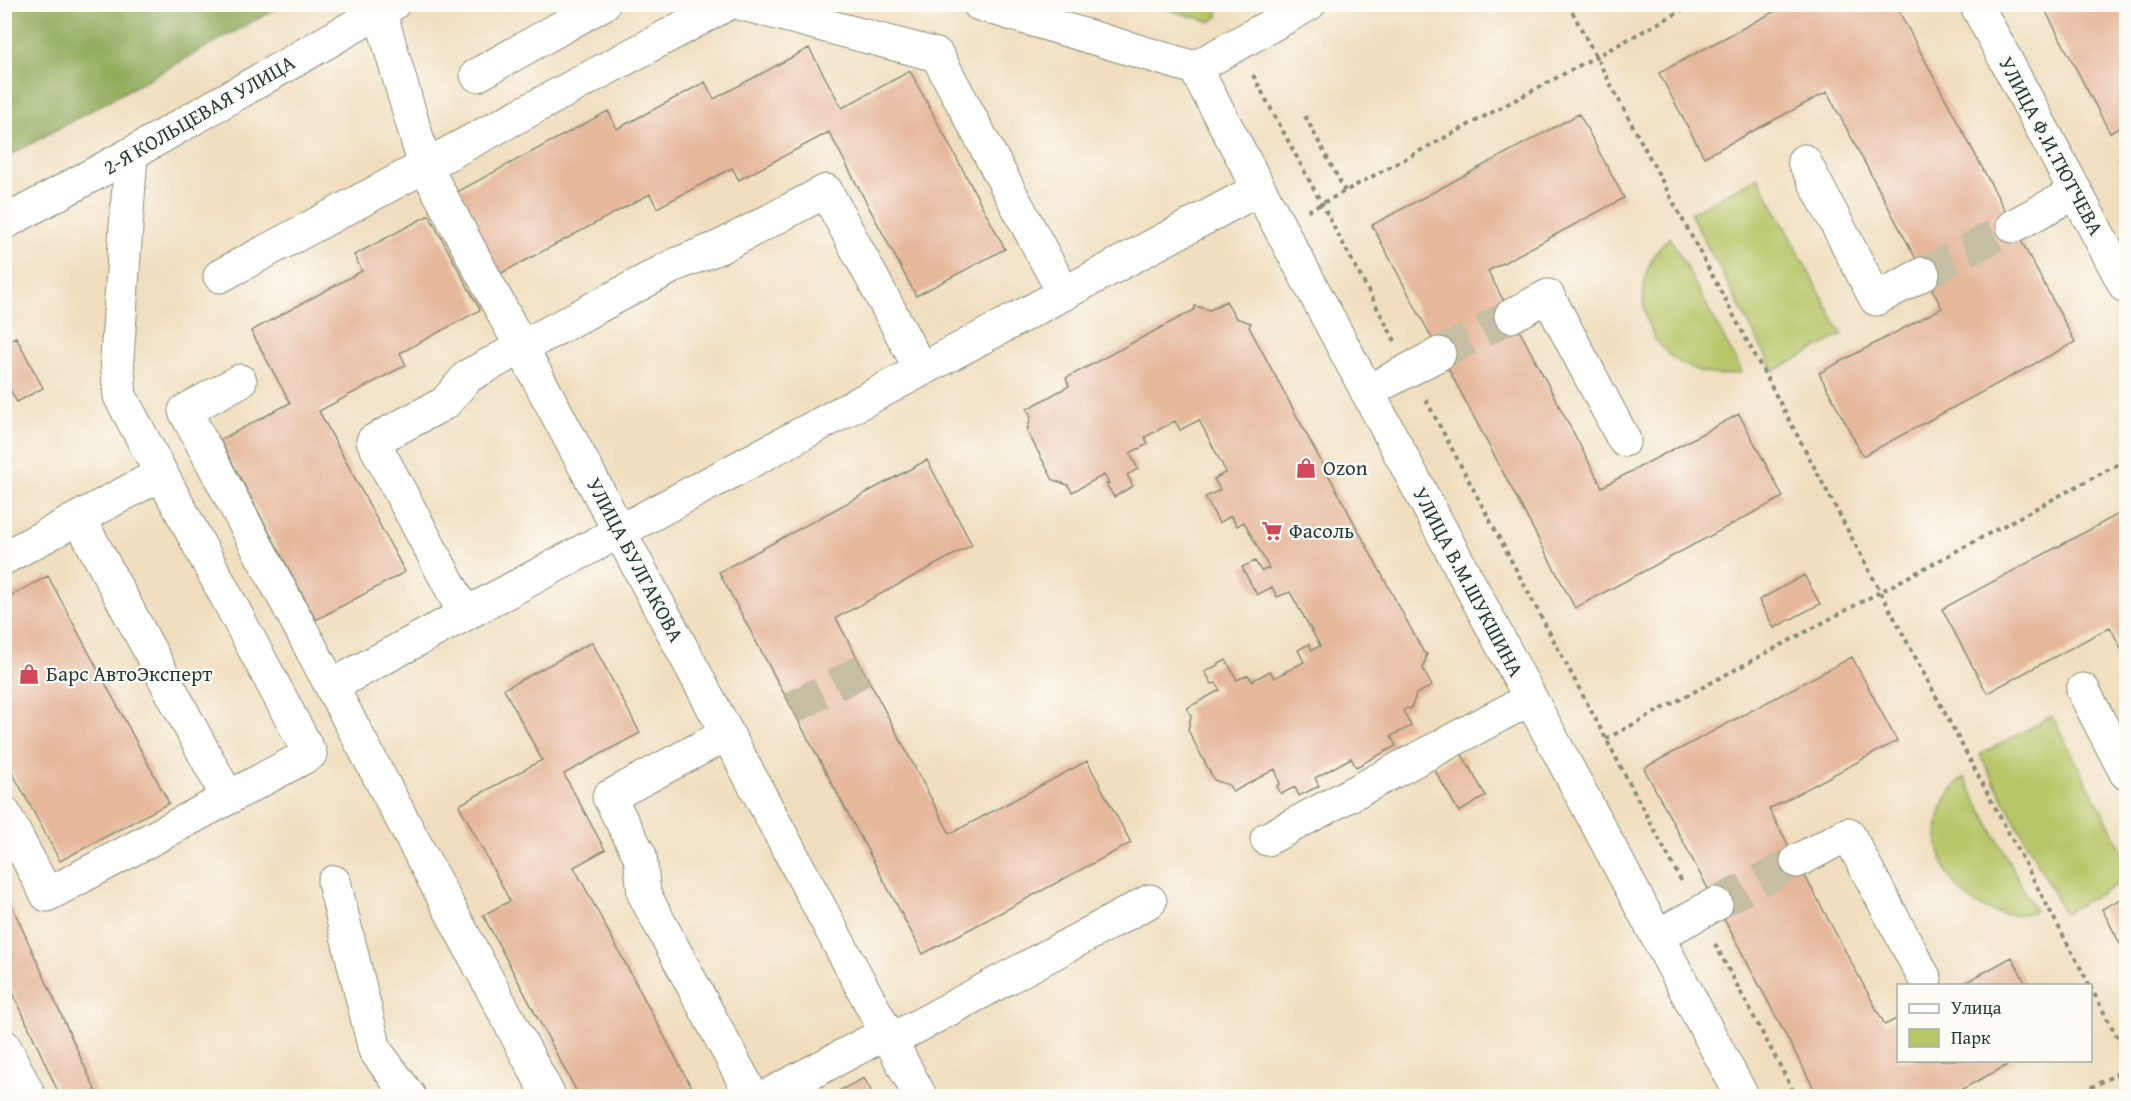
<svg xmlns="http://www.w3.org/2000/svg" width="2131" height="1101" viewBox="0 0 2131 1101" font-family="'Gentium Book Plus',serif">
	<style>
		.green { fill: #b7c668; stroke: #6b824e; stroke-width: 1.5 }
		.forest { fill: #91ab5c; stroke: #587448; stroke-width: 1.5 }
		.building { fill: #e6b89b }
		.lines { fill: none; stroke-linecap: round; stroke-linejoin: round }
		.minor-tunnel { stroke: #c6bea2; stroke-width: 33; stroke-dasharray: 33 16; stroke-linecap: butt }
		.minor-casing { stroke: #888e79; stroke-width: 35 }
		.major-casing { stroke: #888e79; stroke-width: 35 }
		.path { stroke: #888e79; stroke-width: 4; stroke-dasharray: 4.5 4.5; stroke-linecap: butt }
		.minor { stroke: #fff; stroke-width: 33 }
		.major { stroke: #fff; stroke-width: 33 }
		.labels { text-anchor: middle; stroke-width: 4.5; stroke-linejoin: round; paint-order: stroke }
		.street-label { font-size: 21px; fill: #1f3d34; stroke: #fdfcf7 }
		.poi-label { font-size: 21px; fill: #1f3d34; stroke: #fdfcf7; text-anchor: start }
	</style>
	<rect width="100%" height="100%" fill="#fdfcf7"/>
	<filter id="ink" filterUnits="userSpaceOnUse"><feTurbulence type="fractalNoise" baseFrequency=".0167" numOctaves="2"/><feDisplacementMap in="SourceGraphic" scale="12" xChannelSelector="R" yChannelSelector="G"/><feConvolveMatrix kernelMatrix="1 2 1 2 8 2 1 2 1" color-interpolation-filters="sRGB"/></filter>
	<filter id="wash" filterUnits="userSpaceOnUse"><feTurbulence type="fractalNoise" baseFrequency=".008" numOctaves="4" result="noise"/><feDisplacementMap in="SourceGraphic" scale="24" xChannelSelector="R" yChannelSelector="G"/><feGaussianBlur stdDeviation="1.35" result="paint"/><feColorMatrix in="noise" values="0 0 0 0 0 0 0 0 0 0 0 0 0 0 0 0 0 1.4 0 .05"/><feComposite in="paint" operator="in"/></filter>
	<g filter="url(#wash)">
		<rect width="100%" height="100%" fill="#f0debe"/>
		<!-- green -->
		<path class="green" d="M1152,5H1214L1219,15L1211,22Z
			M1758,177L1842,335L1774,371L1690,213Z
			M1670,237L1742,372C1709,382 1668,364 1652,333C1636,301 1643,259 1670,237Z
			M2052,716L2126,857V880L2064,913L1980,755Z
			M1964,777L2035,911C1958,935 1902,829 1964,777Z"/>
		<!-- forest -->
		<path class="forest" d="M5,4H283V5L5,158Z"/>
		<g id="blocks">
			<!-- building -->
			<path class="building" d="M1788,4H1895L2075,342L1863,456L1819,373L1942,308L1827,92L1704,157L1659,73Z
				M2042,4H2123L2126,11V124L2110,133Z
				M809,48L842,108L910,71L1005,249L916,296L829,132L739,180L732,168L657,208L650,194L498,275L455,193L608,111L617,129L705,82L714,99Z
				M1579,114L1624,198L1488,271L1602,487L1739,414L1783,497L1575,608L1372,225Z
				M2126,156V174L2119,159Z
				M429,215L480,310L400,353L406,365L319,411L405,572L316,620L220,440L290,403L251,331L362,271L354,255Z
				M1226,301L1236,318L1251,323L1249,327L1424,653L1427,654L1423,669L1432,686L1416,694L1411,709L1407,708L1403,711L1411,726L1391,736L1396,746L1356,767L1351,758L1315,778L1319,786L1299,796L1295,787L1281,794L1277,786L1280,784L1275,769L1233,792L1229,785L1214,780L1188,730L1191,716L1187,708L1220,690L1216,683L1212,684L1205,672L1226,660L1237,680L1248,675L1252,681L1270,671L1274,678L1304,662L1298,650L1309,644L1312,650L1320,646L1290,592L1277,597L1272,587L1257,595L1242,567L1255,561L1261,571L1269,568L1244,522L1237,526L1231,516L1219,523L1205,497L1220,490L1214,479L1226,472L1199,420L1180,430L1175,421L1145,437L1148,444L1130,453L1138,469L1127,475L1133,486L1114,497L1106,484L1109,483L1104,475L1072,492L1068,485L1053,480L1027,431L1031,416L1027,409L1069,386L1066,378L1194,310L1195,306L1210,310Z
				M16,337L43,388L17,402L4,379V343Z
				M927,460L972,545L836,618L950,834L1087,761L1131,843L923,954L719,572Z
				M2126,510V658L2110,627L1987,693L1942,609Z
				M1804,575L1820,604L1774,628L1759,600Z
				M48,576L169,803L60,861L4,757V599Z
				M592,642L640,733L564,774L605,850L574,867L696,1096H579L483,915L510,901L459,805L542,760L504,689Z
				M1852,657L1897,741L1769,809L1885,1025L1898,1018V1060H2017L1949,1096H1818L1644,768Z
				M1461,753L1486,796L1459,812L1434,769Z
				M5,891L31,948L98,1096H60L5,975Z
				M2126,896V955L2102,909Z
				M2012,957L2027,986H1959Z
				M864,1078L874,1096H829Z"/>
		</g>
	</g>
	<g filter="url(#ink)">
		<use href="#blocks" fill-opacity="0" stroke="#888e79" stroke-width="1.5"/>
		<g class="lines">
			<!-- minor-tunnel -->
			<path class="minor-tunnel" d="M1923,274L2013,226
				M1439,354L1511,316
				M792,708L863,670
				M1716,904L1797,861"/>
			<!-- minor casing -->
			<g class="minor-casing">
				<path id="minor" d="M743,4L937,55L1064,294
					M979,4L1195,68L1309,4
					M1976,4L2126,287
					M380,12L425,166L920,1096
					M1195,68L1742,1096
					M477,75L603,4
					M131,154L117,358L120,396L310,754L228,798
					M1804,161L1876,299L1923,274
					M2013,226L2076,192
					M220,276L727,4
					M1511,316L1548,296L1624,440
					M240,381L185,411L549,1096
					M1367,392L1439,354
					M4,558L161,474
					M465,614L373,441L445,403L468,376L677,264L720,247L826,191L921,370
					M331,686L1259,189
					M2083,690L2126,773
					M727,734L609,797L640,856L644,894L752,1096
					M4,813L47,895L228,798L79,518
					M1267,839L1530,699
					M1797,861L1848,834L1925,979
					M334,882L375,1050L409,1096
					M1657,936L1716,904
					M890,1041L1150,901
					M4,1046L29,1096
					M767,1096L886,1033"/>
			</g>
			<!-- major casing -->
			<g class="major-casing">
				<path id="major" d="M4,223L131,154L393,4"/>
			</g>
			<!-- path -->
			<path class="path" d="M1568,4L2090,986
				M1253,75L1395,341
				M1305,116L1345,191
				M1308,211L1694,4
				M1426,400L1683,884
				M1606,739L2126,460
				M1715,944L1796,1096
				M2090,986L2126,1054
				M2075,1096L2126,1069"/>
			<!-- minor -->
			<use href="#minor" class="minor"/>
			<!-- major -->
			<use href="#major" class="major"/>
		</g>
	</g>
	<!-- icons -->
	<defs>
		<g id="shop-bare" transform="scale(1.62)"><path d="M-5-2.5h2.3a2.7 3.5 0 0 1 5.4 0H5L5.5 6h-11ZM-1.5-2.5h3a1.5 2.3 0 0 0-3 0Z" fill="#d1495b" stroke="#fdfcf7" stroke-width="2.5" paint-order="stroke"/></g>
		<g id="supermarket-bare" transform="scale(1.62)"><path d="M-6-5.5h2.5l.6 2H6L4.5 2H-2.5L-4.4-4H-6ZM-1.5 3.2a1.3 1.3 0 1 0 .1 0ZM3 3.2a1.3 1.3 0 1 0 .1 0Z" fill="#d1495b" stroke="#fdfcf7" stroke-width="2.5" paint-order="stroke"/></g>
	</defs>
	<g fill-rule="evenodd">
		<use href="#shop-bare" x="1306" y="468"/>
		<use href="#supermarket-bare" x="1272" y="531"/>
		<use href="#shop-bare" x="29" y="674"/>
	</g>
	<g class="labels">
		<!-- street labels -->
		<g class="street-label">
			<text transform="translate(199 115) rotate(-30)" y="7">2-Я КОЛЬЦЕВАЯ УЛИЦА</text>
			<text transform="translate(2051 146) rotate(62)" y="7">УЛИЦА Ф.И.ТЮТЧЕВА</text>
			<text transform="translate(635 560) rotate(62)" y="7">УЛИЦА БУЛГАКОВА</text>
			<text transform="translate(1468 582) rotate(62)" y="7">УЛИЦА В.М.ШУКШИНА</text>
		</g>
		<!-- poi labels -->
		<g class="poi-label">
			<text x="1323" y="475">Ozon</text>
			<text x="1289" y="538">Фасоль</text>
			<text x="46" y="681">Барс АвтоЭксперт</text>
		</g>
	</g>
	<!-- margin -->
	<rect width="2131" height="1101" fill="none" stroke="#fdfcf7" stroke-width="24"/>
	<!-- legend -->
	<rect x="1897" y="984" width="195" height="78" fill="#fdfcf7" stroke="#a4b0a9" stroke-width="1.5"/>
	<rect x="1909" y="1004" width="30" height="9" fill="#ffffff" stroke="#a4b0a9" stroke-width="1.5"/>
	<text x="1951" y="1014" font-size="18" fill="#1f3d34">Улица</text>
	<rect x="1909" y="1029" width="30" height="18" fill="#b7c668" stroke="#a4b0a9" stroke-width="1.5"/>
	<text x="1951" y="1044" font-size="18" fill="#1f3d34">Парк</text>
</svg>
